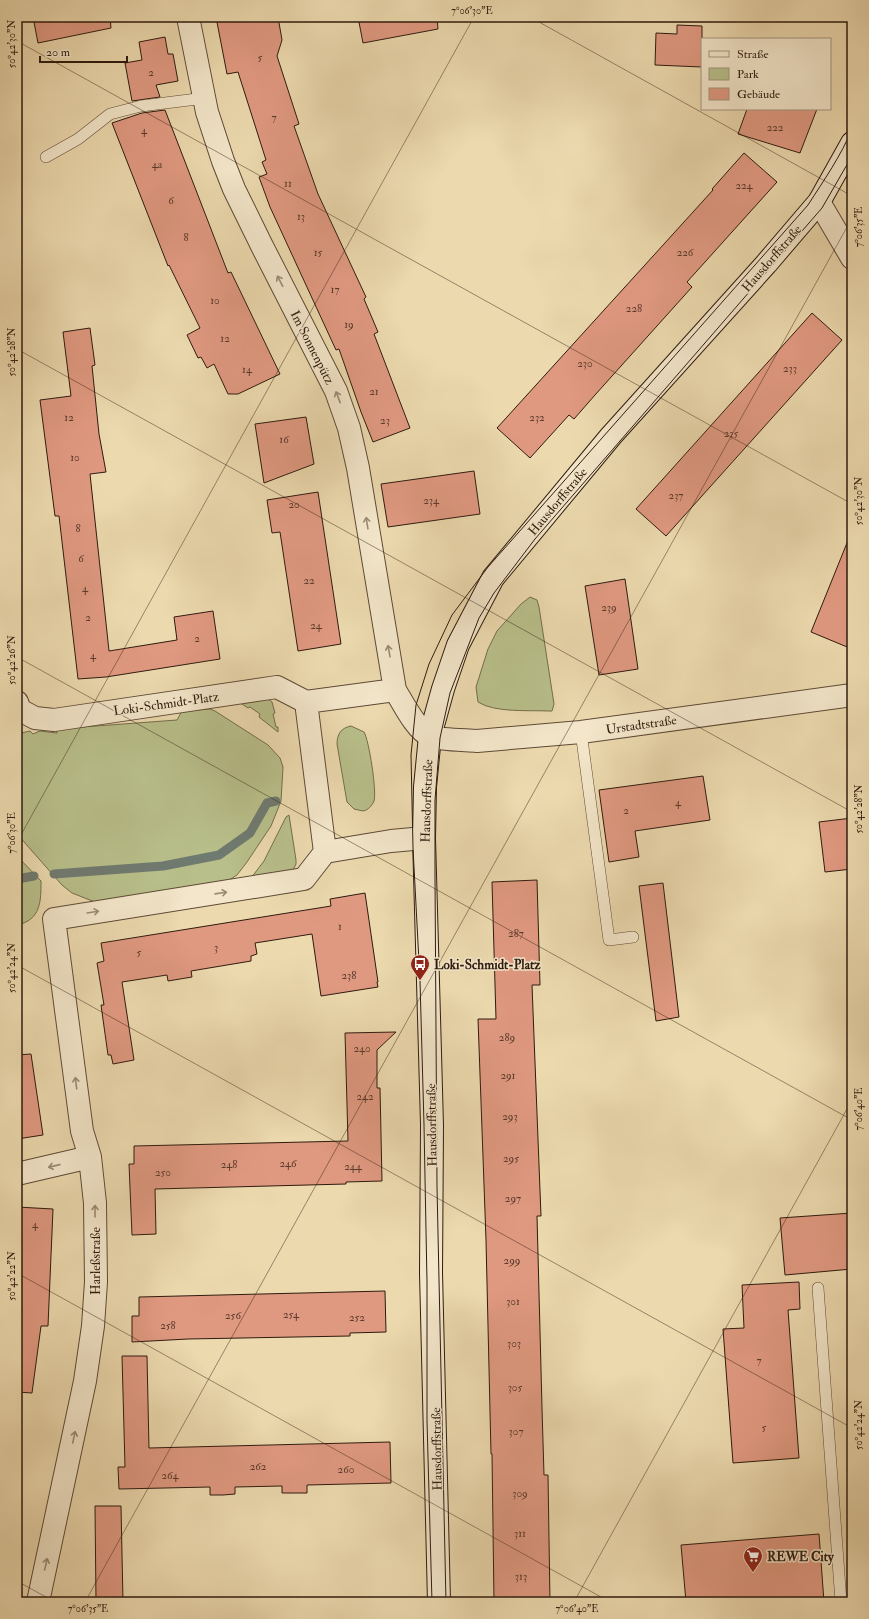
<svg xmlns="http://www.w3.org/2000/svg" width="869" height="1619" viewBox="0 0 869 1619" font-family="'IM FELL Double Pica',serif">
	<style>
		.green { fill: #b8bf8a; stroke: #736d4c }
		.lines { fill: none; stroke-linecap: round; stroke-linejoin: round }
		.stream { stroke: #6f7a70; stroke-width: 9 }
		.building { fill: #e09981; stroke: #2e1b0e }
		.lane-casing { stroke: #5e4a36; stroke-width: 12 }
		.street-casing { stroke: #5e4a36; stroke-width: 24 }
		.secondary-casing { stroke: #2e1b0e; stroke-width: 24 }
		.lane { stroke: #f3e6ca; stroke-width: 11 }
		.street { stroke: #f3e6ca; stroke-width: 22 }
		.secondary { stroke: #f3e6ca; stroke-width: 22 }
		.tram { stroke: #2e1b0e; stroke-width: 1 }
		.oneway { stroke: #9a8b75 }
		.ticks { fill: none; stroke: #2e1b0e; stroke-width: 1; stroke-opacity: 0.45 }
		.labels { text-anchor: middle; stroke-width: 3; stroke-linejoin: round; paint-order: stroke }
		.number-label { font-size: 11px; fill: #5a3a2b }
		.street-label { font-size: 13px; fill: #2e1b0e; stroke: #f3e6ca }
		.poi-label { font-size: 13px; font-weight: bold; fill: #2e1b0e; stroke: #f3e6ca; text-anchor: start }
		.neatline { fill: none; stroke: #2e1b0e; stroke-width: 1.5 }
		.ticks-label { font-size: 10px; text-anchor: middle; fill: #2e1b0e }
	</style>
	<rect width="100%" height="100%" fill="#ecd9ae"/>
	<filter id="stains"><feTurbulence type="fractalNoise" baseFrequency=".005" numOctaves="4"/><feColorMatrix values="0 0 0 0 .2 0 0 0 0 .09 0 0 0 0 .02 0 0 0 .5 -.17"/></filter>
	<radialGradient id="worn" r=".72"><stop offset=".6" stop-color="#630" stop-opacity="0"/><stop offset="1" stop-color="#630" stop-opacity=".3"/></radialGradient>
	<!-- green -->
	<path class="green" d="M530,597L537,600L539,607L554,704L552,711H549C529,710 495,713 478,702L476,687L488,649L497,631L521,604Z
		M268,699L272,702L275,713L273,714L276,727H278V732L259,717L260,714L250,707L248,708L239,702Z
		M210,709L215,711L268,745L280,758L283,767L281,801L271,826L247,862L237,875L223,884L95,902L72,893L62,885L17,834V827L20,824L17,821V734L30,731L33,734L40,731L57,733L56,729L177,720L182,711Z
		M351,726L364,732C369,740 377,792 374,801C372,806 368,810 363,811L354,809L347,802L337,744C337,734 341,728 351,726Z
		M289,815L296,860V864L292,872L251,878L264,861L286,817Z
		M17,856L41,881C41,901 41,920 17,925Z"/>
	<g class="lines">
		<!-- stream -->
		<path class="stream" d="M54,874L163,866L219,855L250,833L267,803L276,801
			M17,879L34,876"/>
	</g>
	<!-- building -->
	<path class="building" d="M33,17H110L111,28L38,43Z
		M216,17H278L282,40L277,56L299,124L294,126L318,194L366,297L364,299L378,332L374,334L410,428L373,442L361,412L339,349L336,350L270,207L259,177L267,174L262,162L266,160L238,72L227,74Z
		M358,17H437L438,29L363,43Z
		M677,25L702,26V67L655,65L656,33L677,34Z
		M165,37L168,54H173L178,81L156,85L160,97L132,101L125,63L142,60L139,42Z
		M747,109H817L800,153L738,134Z
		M165,110L228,273L231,272L280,374L238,394H228L214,364L207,368L201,357L198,358L187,335L200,328L169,265L168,266L112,123L142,113Z
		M744,153L777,182L687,282L692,287L595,395L574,419L569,415L530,458L497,428L713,190L712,189Z
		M812,313L842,340L666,536L636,509Z
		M90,328L95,365L92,366L99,434L106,472L90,474L109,651L177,640L174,617L213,611L220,659L106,677L78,679L59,516H55L40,400L71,396L63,332Z
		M306,417L314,464L264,483L255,424Z
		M474,471L480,514L388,527L381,484Z
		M318,492L341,644L298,651L280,532L272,533L267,500Z
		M851,533H852V649L811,632Z
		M625,579L638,669L599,675L585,586Z
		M703,776L710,820L635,831L639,857L609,862L599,790Z
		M852,818V869L825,872L819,822Z
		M537,880L540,985H532L541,1216H537L542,1408L544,1475H548L550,1602H494L492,1454H491L486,1240L478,1019H496L492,882Z
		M663,883L679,1017L656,1021L639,886Z
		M365,893L378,982H377L378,987L321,996L312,934L255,943L257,954L251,956V961L191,971L192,977L168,981L167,975L122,982L134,1060L113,1064L111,1055H108L101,1005H104L97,963L104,961L101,943L331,906L330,899Z
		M396,1032L377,1050V1088H380L382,1181L346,1182V1184L155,1189L156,1234L132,1235L129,1164H134V1146L348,1141L345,1033Z
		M31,1054L43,1135L17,1139V1055Z
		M17,1207L53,1209L48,1326H41L32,1393L17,1392Z
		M852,1213V1269L785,1275L780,1218Z
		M799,1282L800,1309L788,1310L799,1458L733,1463L723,1329L744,1328L742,1285Z
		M385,1291L386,1332L350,1333V1336L188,1339L132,1342V1316H139V1297Z
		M122,1356H147L149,1448L390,1442L391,1483L307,1485V1493H282V1486L235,1487V1494L223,1495H210V1487L119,1489L118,1467H125Z
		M95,1506H121L123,1602H96Z
		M819,1534L824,1602H686L681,1545Z"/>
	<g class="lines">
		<!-- lane casing -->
		<g class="lane-casing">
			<path id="lane" d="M46,157L78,139L110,114L141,106L205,98
				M581,732L609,940L633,937
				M818,1288L841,1602"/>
		</g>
		<!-- street casing -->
		<g class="street-casing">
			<path id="street" d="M188,17L207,112L223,161L234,189L262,246L336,391L349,428L358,468L395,690C403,703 416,730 430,736C439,740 466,740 477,741L581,732L852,695
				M819,202L852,258
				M17,702L20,710L35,718L54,720L277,687L306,702L395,690
				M325,852L391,841L424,838
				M17,1174L90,1157
				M38,1602L85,1381L93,1326L96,1282L95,1203L90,1157L82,1131L54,919L304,879L325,852L306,702"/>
		</g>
		<!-- secondary casing -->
		<g class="secondary-casing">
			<path id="secondary" d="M439,1602L431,1273L432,1125L424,838L425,787L430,736L443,689L458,645L493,578L611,436L766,264L819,202L852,143"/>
		</g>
		<!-- lane -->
		<use href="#lane" class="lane"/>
		<!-- street -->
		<use href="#street" class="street"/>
		<!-- secondary -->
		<use href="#secondary" class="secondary"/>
		<!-- tram -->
		<path class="tram" d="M432,1602L427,1421V1282L424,1125L420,981L413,848L411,755L416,705L429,664L452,615L488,567L808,205C824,180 841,156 852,129
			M446,1602L437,1187L435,876V800L440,738L450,693L479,618L494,593L535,539L822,208L852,156"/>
	</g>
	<!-- one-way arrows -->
	<defs><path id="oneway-shaft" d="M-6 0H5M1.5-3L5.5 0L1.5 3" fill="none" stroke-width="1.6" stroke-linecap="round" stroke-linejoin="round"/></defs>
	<g class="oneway">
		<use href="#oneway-shaft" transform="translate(280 281) rotate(-117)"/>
		<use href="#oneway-shaft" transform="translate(338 397) rotate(-111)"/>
		<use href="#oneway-shaft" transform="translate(367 523) rotate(-99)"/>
		<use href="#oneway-shaft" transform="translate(389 651) rotate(-100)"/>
		<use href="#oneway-shaft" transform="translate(221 893) rotate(-8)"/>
		<use href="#oneway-shaft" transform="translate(93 912) rotate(-9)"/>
		<use href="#oneway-shaft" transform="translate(76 1083) rotate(-97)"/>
		<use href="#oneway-shaft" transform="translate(54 1166) rotate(167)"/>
		<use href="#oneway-shaft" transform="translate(95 1211) rotate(-90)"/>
		<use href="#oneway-shaft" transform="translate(74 1437) rotate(-78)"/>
		<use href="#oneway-shaft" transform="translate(46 1564) rotate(-77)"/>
	</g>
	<!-- ticks -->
	<path class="ticks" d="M530,17L852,196M17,41L852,504M17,349L852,812M17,657L852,1120M17,842L474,17M17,965L852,1428M17,1273L610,1602M17,1581L55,1602M85,1602L852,218M574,1602L852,1100"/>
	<!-- icons -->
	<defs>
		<g id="bus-pin" transform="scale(1)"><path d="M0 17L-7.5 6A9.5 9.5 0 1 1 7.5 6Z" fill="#8f2418" stroke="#f3e6ca"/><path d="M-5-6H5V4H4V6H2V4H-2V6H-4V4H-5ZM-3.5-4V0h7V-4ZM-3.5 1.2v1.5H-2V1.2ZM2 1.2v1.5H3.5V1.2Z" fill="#fff"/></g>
		<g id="supermarket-pin" transform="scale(1)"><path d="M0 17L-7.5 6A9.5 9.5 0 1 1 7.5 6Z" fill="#8f2418" stroke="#f3e6ca"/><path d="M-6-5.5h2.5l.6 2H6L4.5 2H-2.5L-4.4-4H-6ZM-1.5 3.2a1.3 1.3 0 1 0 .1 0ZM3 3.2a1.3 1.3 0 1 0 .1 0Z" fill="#fff"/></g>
	</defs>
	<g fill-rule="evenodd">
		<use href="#bus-pin" x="420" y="964"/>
		<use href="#supermarket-pin" x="753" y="1556"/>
	</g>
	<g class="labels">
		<!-- number labels -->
		<g class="number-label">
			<text x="260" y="61">5</text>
			<text x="151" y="76">2</text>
			<text x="274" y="121">7</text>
			<text x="775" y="131">222</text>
			<text x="144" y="134">4</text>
			<text x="157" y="168">4a</text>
			<text x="288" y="187">11</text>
			<text x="744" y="189">224</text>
			<text x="171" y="204">6</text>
			<text x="301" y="220">13</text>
			<text x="186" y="241">8</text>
			<text x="318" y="256">15</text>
			<text x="685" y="256">226</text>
			<text x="335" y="293">17</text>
			<text x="215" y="304">10</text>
			<text x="634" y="312">228</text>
			<text x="349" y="328">19</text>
			<text x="225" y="342">12</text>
			<text x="585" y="367">230</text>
			<text x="790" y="372">233</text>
			<text x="247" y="373">14</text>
			<text x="374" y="395">21</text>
			<text x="69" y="421">12</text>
			<text x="537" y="421">232</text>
			<text x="385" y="424">23</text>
			<text x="731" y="437">235</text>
			<text x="284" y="443">16</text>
			<text x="75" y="461">10</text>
			<text x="676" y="499">237</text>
			<text x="431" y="504">234</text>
			<text x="294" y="508">20</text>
			<text x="78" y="532">8</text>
			<text x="81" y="562">6</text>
			<text x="309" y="584">22</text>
			<text x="85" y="592">4</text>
			<text x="609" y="611">239</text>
			<text x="88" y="621">2</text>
			<text x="316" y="629">24</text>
			<text x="197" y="642">2</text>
			<text x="93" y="659">4</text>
			<text x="678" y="806">4</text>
			<text x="626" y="814">2</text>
			<text x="340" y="930">1</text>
			<text x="516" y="937">287</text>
			<text x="216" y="951">3</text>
			<text x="139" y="956">5</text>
			<text x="349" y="979">238</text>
			<text x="507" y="1041">289</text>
			<text x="362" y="1052">240</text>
			<text x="508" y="1079">291</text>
			<text x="365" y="1100">242</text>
			<text x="510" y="1120">293</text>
			<text x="511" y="1162">295</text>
			<text x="288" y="1167">246</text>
			<text x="229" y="1168">248</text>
			<text x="353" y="1170">244</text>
			<text x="163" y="1176">250</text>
			<text x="513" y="1202">297</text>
			<text x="35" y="1228">4</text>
			<text x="512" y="1264">299</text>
			<text x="513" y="1305">301</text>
			<text x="291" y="1318">254</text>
			<text x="233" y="1319">256</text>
			<text x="357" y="1321">252</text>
			<text x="168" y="1329">258</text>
			<text x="514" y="1347">303</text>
			<text x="759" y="1364">7</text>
			<text x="515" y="1391">305</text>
			<text x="764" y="1431">5</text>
			<text x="516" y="1435">307</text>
			<text x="258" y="1470">262</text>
			<text x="346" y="1473">260</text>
			<text x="170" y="1479">264</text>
			<text x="520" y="1497">309</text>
			<text x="520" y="1537">311</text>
			<text x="521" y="1580">313</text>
		</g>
		<!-- street labels -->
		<g class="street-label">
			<text transform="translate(771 258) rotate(-49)" y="5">Hausdorffstraße</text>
			<text transform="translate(313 347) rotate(63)" y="5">Im Sonnenpütz</text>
			<text transform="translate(557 501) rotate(-50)" y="5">Hausdorffstraße</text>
			<text transform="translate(166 703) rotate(-8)" y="5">Loki-Schmidt-Platz</text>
			<text transform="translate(641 724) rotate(-8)" y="5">Urstadtstraße</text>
			<text transform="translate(426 801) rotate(-88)" y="5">Hausdorffstraße</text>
			<text transform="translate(431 1125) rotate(-91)" y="5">Hausdorffstraße</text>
			<text transform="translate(95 1261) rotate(-90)" y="5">Harleßstraße</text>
			<text transform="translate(436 1449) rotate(-91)" y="5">Hausdorffstraße</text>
		</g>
		<!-- poi labels -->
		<g class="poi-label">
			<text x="434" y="969">Loki-Schmidt-Platz</text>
			<text x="767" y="1561">REWE City</text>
		</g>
	</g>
	<!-- margin -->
	<rect width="869" height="1619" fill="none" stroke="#ecd9ae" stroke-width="44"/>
	<!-- legend -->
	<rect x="701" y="38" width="130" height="72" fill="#f3e6ca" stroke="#a4957f"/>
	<rect x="709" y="51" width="20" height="6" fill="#f3e6ca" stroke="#a4957f"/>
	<text x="737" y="58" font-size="12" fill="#2e1b0e">Straße</text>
	<rect x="709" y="68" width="20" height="12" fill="#b8bf8a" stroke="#a4957f"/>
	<text x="737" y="78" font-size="12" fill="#2e1b0e">Park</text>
	<rect x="709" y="88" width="20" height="12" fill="#e09981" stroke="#a4957f"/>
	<text x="737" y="98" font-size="12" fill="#2e1b0e">Gebäude</text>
	<!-- scale -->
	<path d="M40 56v6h87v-6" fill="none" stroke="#2e1b0e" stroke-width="2"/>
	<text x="46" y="56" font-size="12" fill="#2e1b0e" stroke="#f3e6ca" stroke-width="3" paint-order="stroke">20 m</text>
	<rect x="22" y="22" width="825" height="1575" class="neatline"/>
	<g class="ticks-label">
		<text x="472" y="14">7°06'30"E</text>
		<text transform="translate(11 44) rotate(-90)" y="4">50°42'30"N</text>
		<text transform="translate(858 227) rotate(-90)" y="4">7°06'35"E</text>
		<text transform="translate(11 352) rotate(-90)" y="4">50°42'28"N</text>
		<text transform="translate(858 501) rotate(-90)" y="4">50°42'30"N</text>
		<text transform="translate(11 660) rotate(-90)" y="4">50°42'26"N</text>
		<text transform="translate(858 809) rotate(-90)" y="4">50°42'28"N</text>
		<text transform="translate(11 833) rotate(-90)" y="4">7°06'30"E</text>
		<text transform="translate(11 968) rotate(-90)" y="4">50°42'24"N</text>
		<text transform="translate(858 1109) rotate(-90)" y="4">7°06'40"E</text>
		<text transform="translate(11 1276) rotate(-90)" y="4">50°42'22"N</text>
		<text transform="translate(858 1425) rotate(-90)" y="4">50°42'24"N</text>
		<text x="88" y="1612">7°06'35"E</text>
		<text x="577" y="1612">7°06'40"E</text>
	</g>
	<rect width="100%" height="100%" filter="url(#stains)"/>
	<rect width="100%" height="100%" fill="url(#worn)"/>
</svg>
